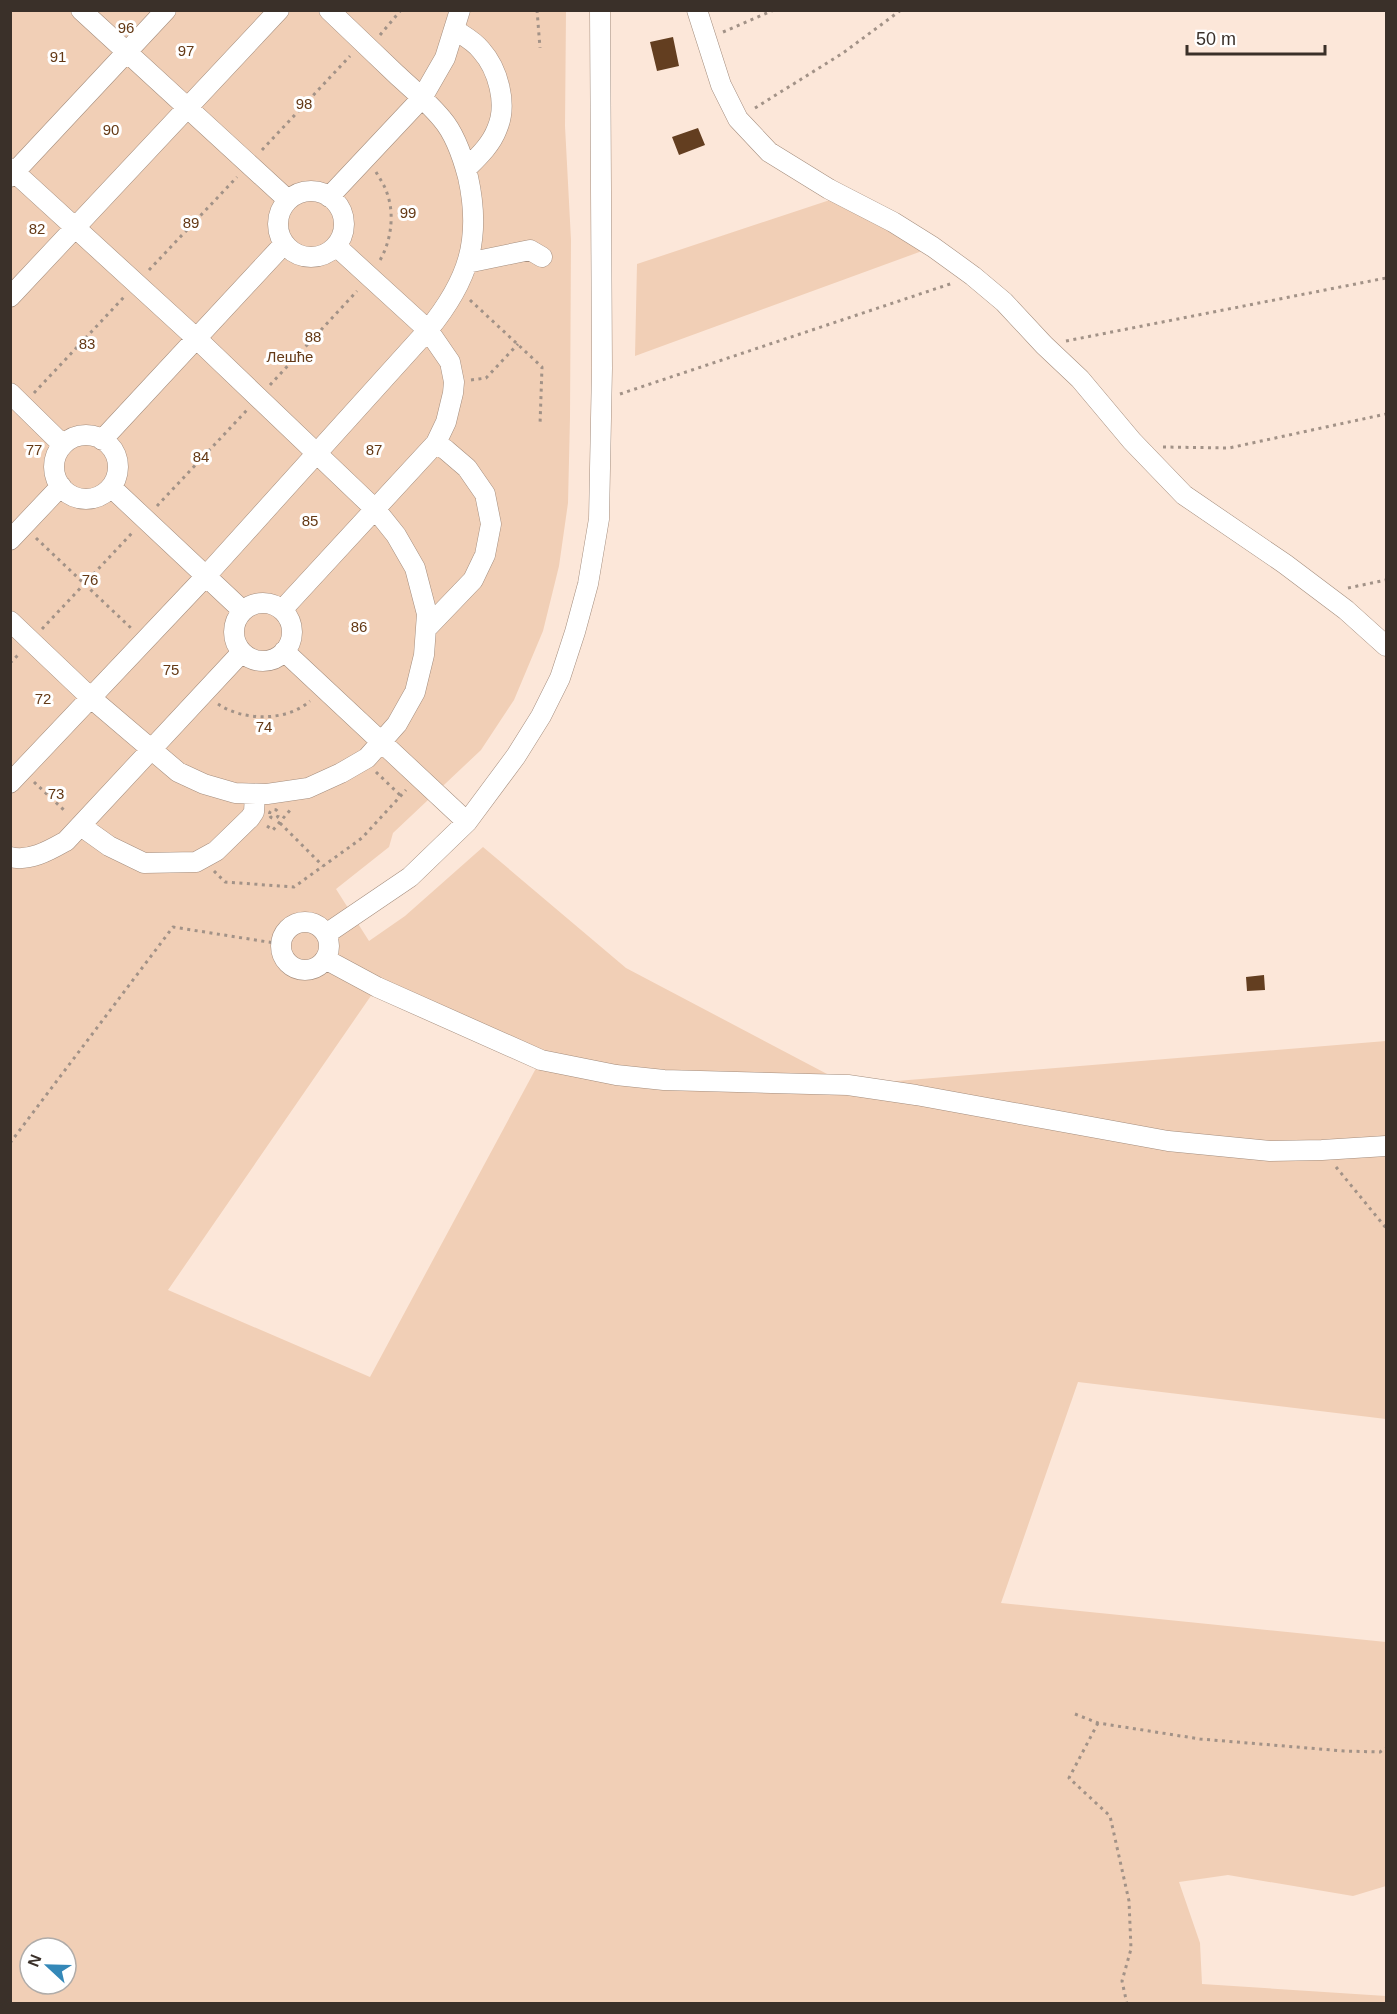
<svg xmlns="http://www.w3.org/2000/svg" width="1397" height="2014" viewBox="0 0 1397 2014" font-family="Helvetica,sans-serif">
	<style>
		.green { fill: #f1cfb6; fill-rule: evenodd }
		.building { fill: #633e20 }
		.lines { fill: none; stroke-linecap: round; stroke-linejoin: round }
		.minor-casing { stroke: #a48d7d; stroke-width: 21 }
		.path { stroke: #a29287; stroke-width: 3; stroke-dasharray: 3 4.5; stroke-linecap: butt }
		.minor { stroke: #fff; stroke-width: 20 }
		.labels { text-anchor: middle; stroke-width: 6; stroke-linejoin: round; paint-order: stroke }
		.park-label { font-size: 15px; fill: #643915; stroke: #fff }
	</style>
	<rect width="100%" height="100%" fill="#fce7d9"/>
	<!-- green -->
	<path class="green" d="M11,11H566L565,126L571,240L570,417L568,503L559,566L543,631L514,700L481,750L393,833L389,847L336,889L369,941L405,916L483,847L626,968L848,1085L1386,1041V1419L1078,1382L1001,1603L1386,1642V1886L1353,1896L1228,1875L1179,1882L1200,1943L1202,1984L1386,1996V2003L11,2004ZM377,987L541,1059L370,1377L168,1290ZM30,1948H66V1984H30Z
		M842,196L933,247L635,356L637,264Z"/>
	<!-- building -->
	<path class="building" d="M673,37L679,66L657,71L650,42Z
		M698,128L705,145L679,155L672,137Z
		M1264,975L1265,990L1247,991L1246,977Z"/>
	<g class="lines">
		<!-- minor casing -->
		<g class="minor-casing">
			<path id="minor" d="M81,10L288,200
				M697,10L721,85L738,119L769,152L829,189L893,222L933,247L973,276L1004,302L1044,345L1080,379L1132,441L1184,495L1285,564L1346,610L1386,646
				M455,30C464,36 474,41 481,50C498,69 508,104 497,129C491,145 478,157 466,169
				M10,168L197,339L376,510L396,535L415,568L427,614L424,655L415,692L397,724L367,758L341,773L308,788L267,794L235,793L204,784L178,772L91,698L10,621
				M10,177L166,10
				M278 224a33 33 0 1 1 66 0a33 33 0 1 1-66 0Z
				M329,197L422,98L445,58L460,10
				M467,263L530,250L542,257
				M10,297L279,10
				M10,393L63,445
				M54 467a32 32 0 1 1 64 0a32 32 0 1 1-64 0Z
				M102,440L284,244
				M111,487L243,611
				M10,540L61,486
				M234 632a29 29 0 1 1 58 0a29 29 0 1 1-58 0Z
				M282,610L436,443L446,422L453,393L454,382L450,362L428,330L336,246
				M426,629L473,580L485,555L491,524L485,494L467,468L446,450L436,443
				M284,651L467,822
				M10,783L205,577L428,330C468,281 482,240 468,177C463,158 455,134 442,119C428,102 411,88 396,74C374,53 351,31 329,10
				M81,826L109,846L144,863L196,862L216,851L250,818L254,812L255,794
				M10,857C30,862 50,850 66,841L242,652
				M281 946a24 24 0 1 1 48 0a24 24 0 1 1-48 0Z
				M326,934L410,877L467,822L516,756L541,716L560,678L575,632L588,584L599,519L602,368L600,10
				M325,959L377,987L541,1060L616,1075L664,1080L848,1085L916,1095L1168,1141L1270,1151L1322,1150L1386,1146"/>
		</g>
		<!-- path -->
		<path class="path" d="M537,10L540,48
			M723,32L774,10
			M380,35L401,10
			M755,108L843,53L901,10
			M262,150L350,56
			M376,172C380,179 385,186 387,193C395,215 391,242 379,262
			M149,270L237,177
			M470,300L542,367L540,425
			M1066,341L1386,278
			M471,380L486,378L518,344
			M270,385L357,291
			M34,393L124,297
			M620,394L953,283
			M1163,447L1229,448L1386,414
			M157,506L247,410
			M36,538L132,629
			M1348,588L1386,580
			M42,629L132,533
			M10,663L20,653
			M218,704C243,721 286,722 310,701
			M376,772L401,796
			M34,782L66,812
			M269.5 814a4.5 4.5 0 1 1 9 0a4.5 4.5 0 1 1-9 0Z
			M280,823L323,866
			M267,826L273,830L291,809
			M214,871L225,882L294,887L362,838L406,790
			M10,1143L173,927L281,944
			M1336,1167L1386,1228
			M1075,1714L1098,1723L1200,1739L1344,1751L1380,1752L1386,1748
			M1098,1723L1069,1778L1110,1816L1129,1901L1131,1949L1122,1981L1127,2004"/>
		<!-- minor -->
		<use href="#minor" class="minor"/>
	</g>
	<g class="labels">
		<!-- park labels -->
		<g class="park-label">
			<text x="126" y="33">96</text>
			<text x="186" y="56">97</text>
			<text x="58" y="62">91</text>
			<text x="304" y="109">98</text>
			<text x="111" y="135">90</text>
			<text x="408" y="218">99</text>
			<text x="191" y="228">89</text>
			<text x="37" y="234">82</text>
			<text x="313" y="342">88</text>
			<text x="87" y="349">83</text>
			<text x="290" y="362">Лешће</text>
			<text x="34" y="455">77</text>
			<text x="374" y="455">87</text>
			<text x="201" y="462">84</text>
			<text x="310" y="526">85</text>
			<text x="90" y="585">76</text>
			<text x="359" y="632">86</text>
			<text x="171" y="675">75</text>
			<text x="43" y="704">72</text>
			<text x="264" y="732">74</text>
			<text x="56" y="799">73</text>
		</g>
	</g>
	<!-- border -->
	<rect width="1397" height="2014" fill="none" stroke="#3a3029" stroke-width="24"/>
	<!-- north arrow -->
	<g transform="translate(48 1966) rotate(292)"><circle r="28" fill="#ffffff" stroke="#b0aca9" stroke-width="1.5"/>
	<path d="M0-4.5L10 22L0 15L-10 22Z" fill="#3488b8"/>
	<text y="-9" font-size="16" font-weight="bold" text-anchor="middle" fill="#3a3029">N</text>
	</g>
	<!-- scale -->
	<path d="M1187 45v9h138v-9" fill="none" stroke="#3a3029" stroke-width="3"/>
	<text x="1196" y="45" font-size="18" fill="#3a3029" stroke="#ffffff" stroke-width="4.5" paint-order="stroke">50 m</text>
</svg>
